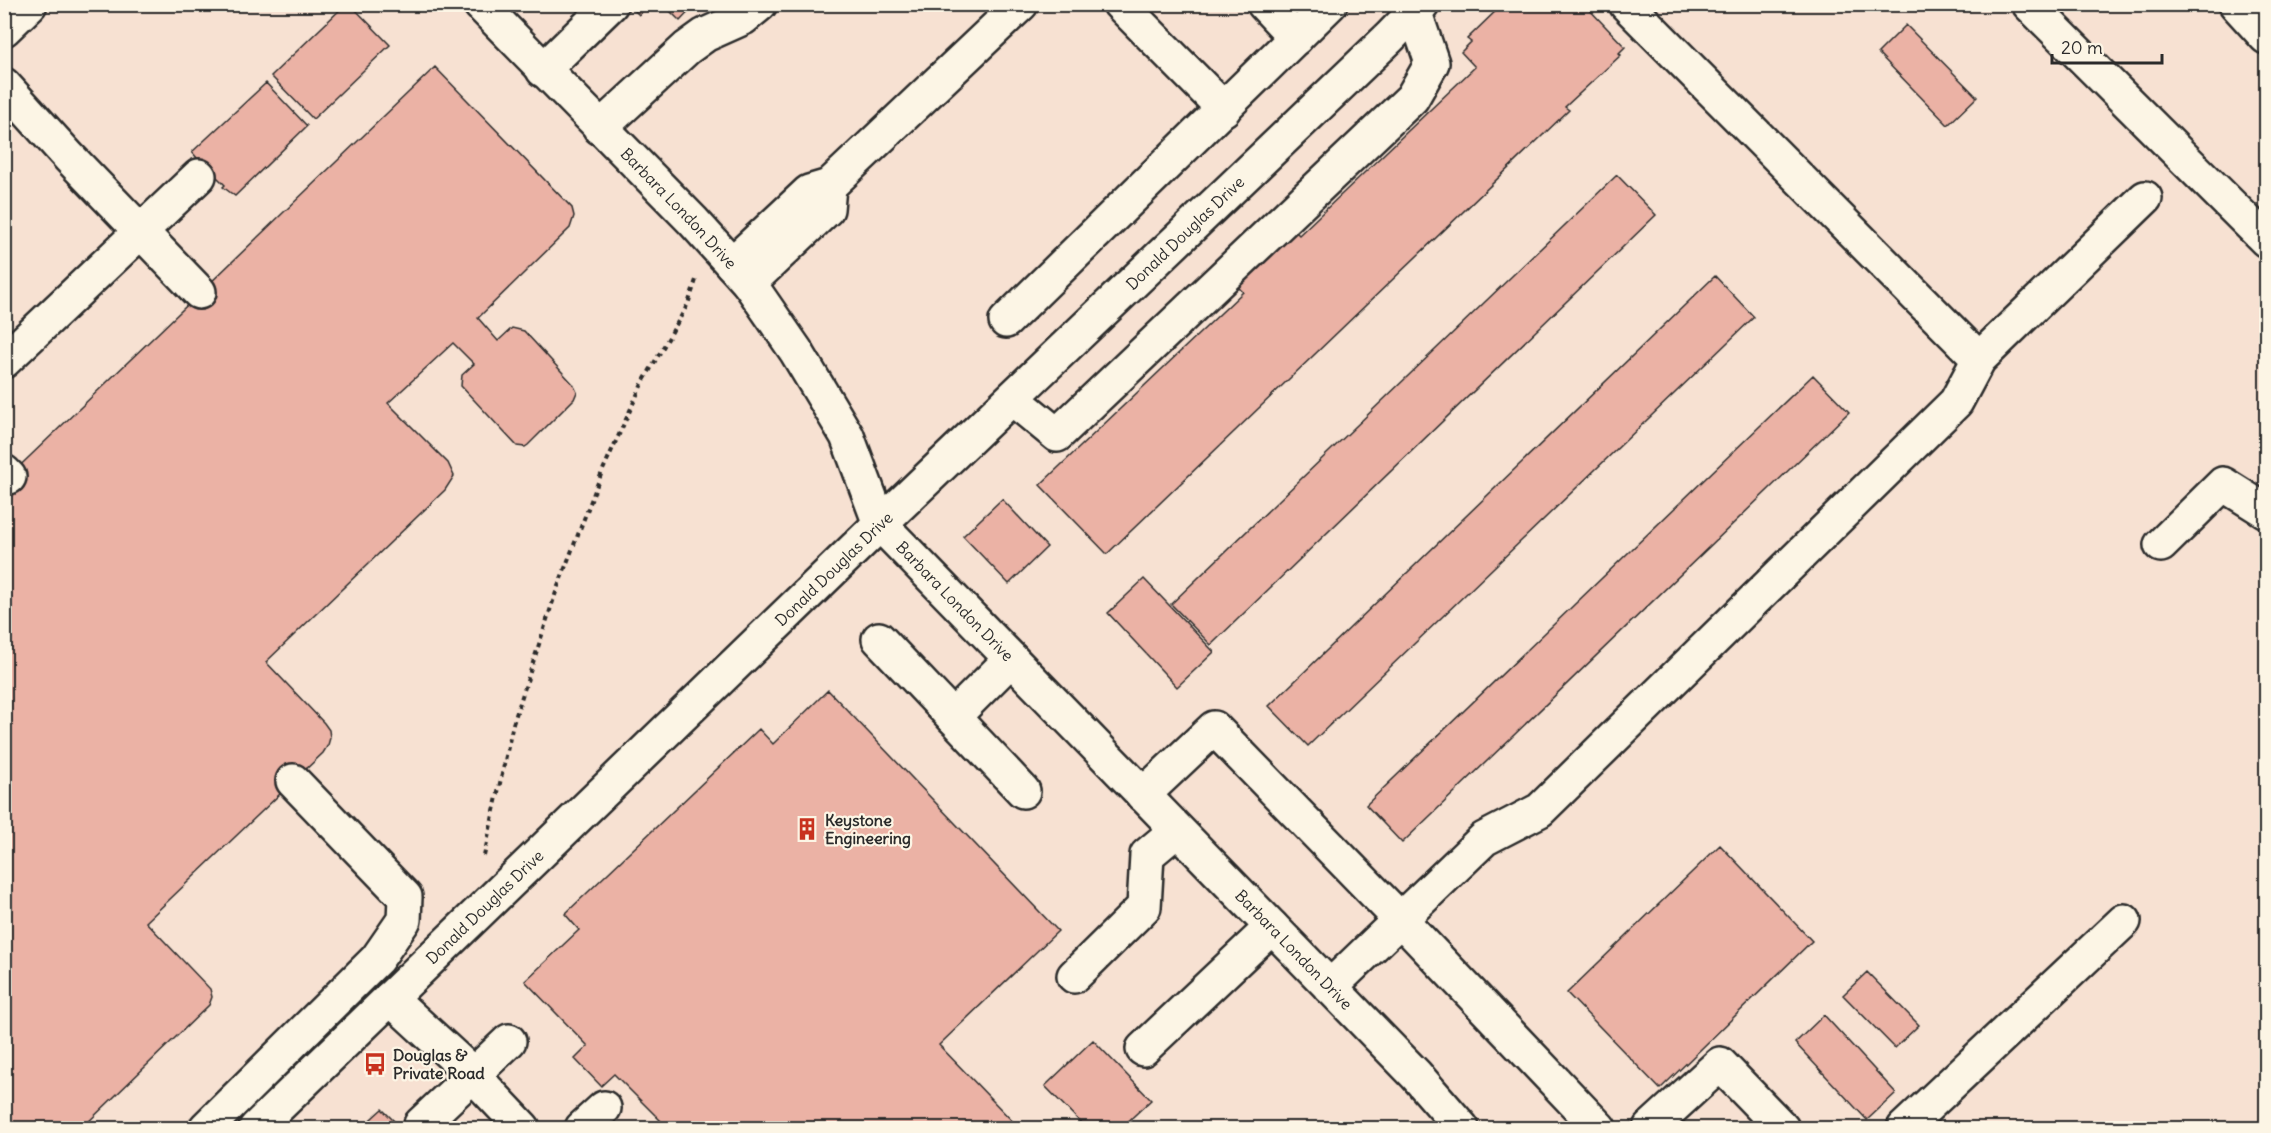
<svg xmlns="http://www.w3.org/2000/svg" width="2271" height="1133" viewBox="0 0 2271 1133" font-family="Delius,sans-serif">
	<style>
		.built { fill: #f7e1d2 }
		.building { fill: #ebb2a5; stroke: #2b2b2b; stroke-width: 1.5 }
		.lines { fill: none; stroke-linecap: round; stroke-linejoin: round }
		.minor-casing { stroke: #2b2b2b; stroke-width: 38 }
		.path { stroke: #2b2b2b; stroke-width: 4; stroke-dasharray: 4.5 4.5; stroke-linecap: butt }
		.minor { stroke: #fcf5e5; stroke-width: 33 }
		.labels { text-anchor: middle; stroke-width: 4.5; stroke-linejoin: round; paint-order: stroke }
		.street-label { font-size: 16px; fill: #2b2b2b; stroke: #fcf5e5 }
		.poi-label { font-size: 16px; font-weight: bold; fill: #2b2b2b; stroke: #fcf5e5; text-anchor: start }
	</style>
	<rect width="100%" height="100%" fill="#fcf5e5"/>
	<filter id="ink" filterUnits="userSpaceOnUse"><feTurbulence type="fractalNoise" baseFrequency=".0167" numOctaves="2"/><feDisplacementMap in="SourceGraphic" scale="12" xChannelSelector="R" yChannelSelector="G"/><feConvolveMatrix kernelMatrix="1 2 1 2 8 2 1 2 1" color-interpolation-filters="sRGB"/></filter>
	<g filter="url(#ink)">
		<!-- built -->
		<path class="built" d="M5,5H2266V1128H5Z"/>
		<!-- building -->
		<path class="building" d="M346,4H350L390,45L313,119L271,76Z
			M628,4H649L639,15Z
			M663,4H696L680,21Z
			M1503,4H1584L1625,47L1619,53L1621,55L1565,107L1569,110L1107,554L1040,485L1243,292L1234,283L1292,228L1299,235L1475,67L1461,52L1471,42L1467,39Z
			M1906,25L1977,97L1948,125L1878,53Z
			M435,67L572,208L574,216L570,228L478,318L498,341L512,328L524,331L573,384L577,392L574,399L528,445L525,447L517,446L461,386L462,375L474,364L453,343L388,403L448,463L454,476L445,490L266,662L324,723L329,730L330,738L328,745L323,753L146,922L210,989L212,997L209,1005L82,1128H4V481Z
			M266,83L307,126L235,196L223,187L225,185L216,176L214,178L192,152Z
			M1617,175L1656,215L1211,645L1171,604Z
			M1715,276L1754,317L1308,746L1269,706Z
			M1813,375L1849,412L1402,843L1366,805Z
			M1002,499L1047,547L1009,584L963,536Z
			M1144,579L1214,652L1177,687L1108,613Z
			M828,690L1058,931L939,1045L1019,1128H668L614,1074L601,1086L575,1059L588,1046L525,981L579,930L565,914L759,729L773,744Z
			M1720,845L1812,941L1660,1089L1567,993Z
			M1867,972L1919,1025L1895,1048L1843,995Z
			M1824,1015L1896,1093L1867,1120L1795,1043Z
			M1093,1040L1151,1100L1121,1128H1086L1045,1086Z
			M382,1109L401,1128H361Z"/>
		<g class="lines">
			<!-- minor casing -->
			<g class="minor-casing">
				<g id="minor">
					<path id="s1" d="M480,4L693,221L749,283L796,351L847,436L880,524L1416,1075L1462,1128"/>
					<path d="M1120,4L1224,109"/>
					<path d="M1264,4L1296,38"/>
					<path d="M1626,4L1979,359"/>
					<path d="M2029,4L2266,240"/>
					<path d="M2236,4L2266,37"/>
					<path d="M4,29L30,4"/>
					<path d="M543,70L611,4"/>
					<path d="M4,85L69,157L199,292"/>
					<path d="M600,128L687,48L705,35L743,18L760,4"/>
					<path d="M732,264L809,192L829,186L1021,4"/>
					<path d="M749,283L827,209L829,186"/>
					<path d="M1006,321L1330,4"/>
					<path d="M4,361L199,176"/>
					<path d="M1013,399L1057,435L1412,98L1432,63L1415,13"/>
					<path d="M4,472L9,477"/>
					<path d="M2161,545L2223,484L2266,511"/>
					<path d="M879,639L1023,791"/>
					<path d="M953,717L1011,659"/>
					<path d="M1143,795L1214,728L1401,920L1599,1128"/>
					<path d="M1074,976L1144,907L1147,855L1177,830"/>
					<path d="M1330,987L1484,839L1540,810L1956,402L1979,359L2145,198"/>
					<path d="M390,998L466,1068L523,1128"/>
					<path d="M1143,1049L1272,927"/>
					<path d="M421,1124L509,1041"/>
					<path d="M206,1128L377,959L404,920L405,897L293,781"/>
					<path id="s2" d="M256,1128L880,524L1390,37L1422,4"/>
					<path d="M582,1128L604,1108"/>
					<path d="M1650,1128L1720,1064L1782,1128"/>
					<path d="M1904,1128L2124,921"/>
				</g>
			</g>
			<!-- path -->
			<path class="path" d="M484,856L513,724L557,589L602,472L642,384L688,304L697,277"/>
			<!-- minor -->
			<use href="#minor" class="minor"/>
		</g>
	</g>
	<!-- icons -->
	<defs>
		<g id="building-bare" transform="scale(1.8)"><path d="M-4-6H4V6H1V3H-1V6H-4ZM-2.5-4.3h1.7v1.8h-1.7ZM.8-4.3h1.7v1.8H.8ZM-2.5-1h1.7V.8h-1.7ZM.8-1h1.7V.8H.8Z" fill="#c8321e" stroke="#fcf5e5" stroke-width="2.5" paint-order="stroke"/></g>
		<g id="bus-bare" transform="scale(1.8)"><path d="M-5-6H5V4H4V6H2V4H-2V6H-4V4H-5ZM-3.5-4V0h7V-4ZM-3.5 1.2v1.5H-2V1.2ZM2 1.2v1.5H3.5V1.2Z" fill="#c8321e" stroke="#fcf5e5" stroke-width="2.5" paint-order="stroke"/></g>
	</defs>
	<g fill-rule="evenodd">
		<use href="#building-bare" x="807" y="829"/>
		<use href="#bus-bare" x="375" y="1064"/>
	</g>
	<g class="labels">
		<!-- street labels -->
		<g class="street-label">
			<text dy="6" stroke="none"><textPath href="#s1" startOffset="285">Barbara London Drive</textPath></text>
			<text dy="6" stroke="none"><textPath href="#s2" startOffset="1290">Donald Douglas Drive</textPath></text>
			<text dy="6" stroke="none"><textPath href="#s2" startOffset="804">Donald Douglas Drive</textPath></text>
			<text dy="6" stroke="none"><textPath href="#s1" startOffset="771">Barbara London Drive</textPath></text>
			<text dy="6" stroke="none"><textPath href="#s2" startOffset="318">Donald Douglas Drive</textPath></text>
			<text dy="6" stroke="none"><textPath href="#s1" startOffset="1257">Barbara London Drive</textPath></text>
		</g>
		<!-- poi labels -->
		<g class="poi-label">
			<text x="825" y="826">Keystone<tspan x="825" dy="18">Engineering</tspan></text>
			<text x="393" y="1061">Douglas &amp;<tspan x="393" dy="18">Private Road</tspan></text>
		</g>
	</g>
	<!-- margin -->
	<rect width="2271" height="1133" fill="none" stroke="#fcf5e5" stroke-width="24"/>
	<rect x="12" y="12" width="2247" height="1109" fill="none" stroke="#2b2b2b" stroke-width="2" filter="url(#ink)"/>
	<!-- scale -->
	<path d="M2052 54v9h110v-9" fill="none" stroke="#2b2b2b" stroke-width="3"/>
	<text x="2061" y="54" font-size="18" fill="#2b2b2b" stroke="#fcf5e5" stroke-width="4.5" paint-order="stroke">20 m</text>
</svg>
